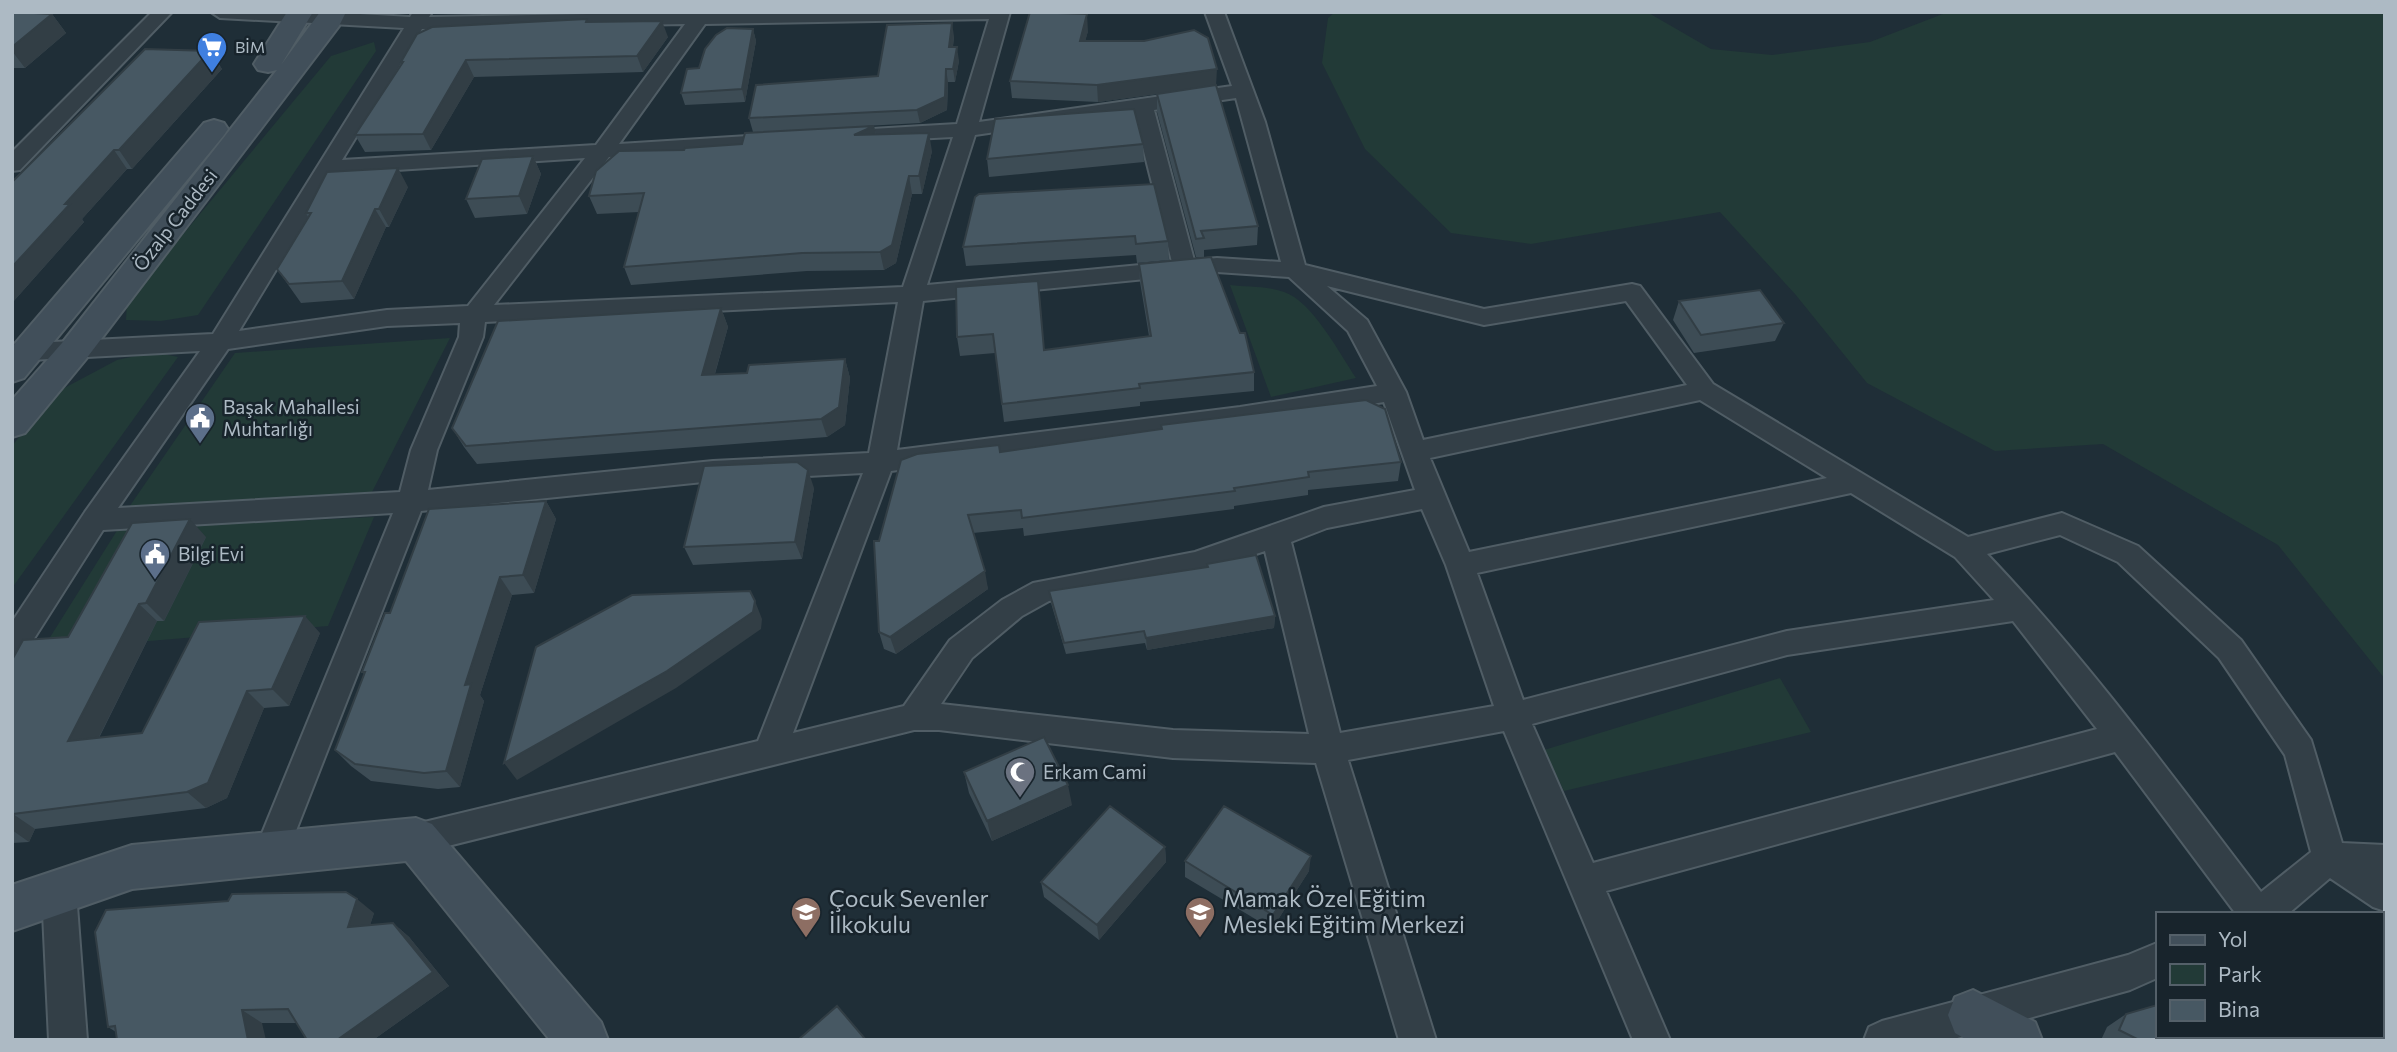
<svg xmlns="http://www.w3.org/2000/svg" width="2397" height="1052" viewBox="0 0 2397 1052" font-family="Commissioner,sans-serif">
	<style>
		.green { fill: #223a37 }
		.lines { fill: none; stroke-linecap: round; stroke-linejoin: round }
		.street-casing { stroke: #505d65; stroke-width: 4 }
		.secondary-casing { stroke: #505d65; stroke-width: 4 }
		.street { fill: #333f47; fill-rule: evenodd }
		.secondary { fill: #414f5a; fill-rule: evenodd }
		.wall { fill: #3d4c55 }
		.shaded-wall { fill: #323e45 }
		.building { fill: #475863; stroke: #323e45; stroke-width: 2 }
		.labels { text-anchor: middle; stroke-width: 5; stroke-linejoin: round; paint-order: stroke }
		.far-poi-label { font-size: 16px; fill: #adbac4; stroke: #18242c; text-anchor: start }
		.street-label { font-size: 19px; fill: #adbac4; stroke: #18242c }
		.poi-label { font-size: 19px; fill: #adbac4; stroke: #18242c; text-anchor: start }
		.near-poi-label { font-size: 23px; fill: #adbac4; stroke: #18242c; text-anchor: start }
	</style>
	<rect width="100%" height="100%" fill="#1f2e37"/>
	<!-- green -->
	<path class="green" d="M1335,12H1647L1711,49L1772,55L1870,42L1948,12H2385V679L2278,545L2103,444L1995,451L1867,383L1795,294L1720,212L1531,244L1451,233L1365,149L1322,63L1328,18Z
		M374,42L376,51L198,315L161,321L126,320L127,302L331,56Z
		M1230,285C1247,287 1268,286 1284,292C1312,301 1340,354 1356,378L1271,397Z
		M450,338L370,496L127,510L235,353Z
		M154,352L178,357L12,588V446L55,393L117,360Z
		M374,517L328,626L42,650L118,529Z
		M1780,678L1811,732L1564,791L1544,750Z"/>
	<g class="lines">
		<!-- street casing -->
		<g class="street-casing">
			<path id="street" d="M152,12H172L20,170L12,171V152Z
				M211,12H327L410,17L413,12H432L429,17L694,12H1010L979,122L1232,86L1205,12H1224L1265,122L1305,265L1484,309L1632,284L1640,286L1713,384L1968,537L2062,513L2138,546L2241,640L2311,740L2342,843L2385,845V911L2373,907L2330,878L2288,914H2236L2115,752L1606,891L1670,1040H1633L1504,731L1348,760L1436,1040H1399L1316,763L1173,758L939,730H914L416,854L404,850L399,839L404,828L416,824L758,741L863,473L713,481L421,511L283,864L271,869L259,864L254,853L393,513L103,530L23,656L12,659V622L85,512L200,351L12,361V344L213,334L404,28L220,18ZM989,19L957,124L837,131L830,133L826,137L830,141L837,143L953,137L903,287L494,305L609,157L786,144L790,140L786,136L779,134L619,144L705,24ZM685,24L596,145L342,160L422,29ZM1236,98L1281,262L1217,258L1194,260L1154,110ZM1134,112L1172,262L927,285L975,135ZM585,158L468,306L387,310L239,331L334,174ZM1217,272L1289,277L1348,331L1377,386L1240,407L897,450L923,301ZM1327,286L1484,325L1626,301L1687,385L1423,440L1406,392L1367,320ZM898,302L869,453L713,461L428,490L437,450L483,337L485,322ZM460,323L459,337L411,450L400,492L118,508L228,349L387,326ZM1700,400L1827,478L1469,552L1430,458ZM1384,402L1415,490L1324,507L1195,552L1033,583L1002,600L950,640L904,706L793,733L891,471L1240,425ZM1851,493L1955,557L1994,600L1787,631L1523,700L1477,573ZM1422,509L1446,565L1494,706L1340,733L1291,542L1327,528ZM2060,535L2118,562L2219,658L2285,755L2311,852L2261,892C2173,777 2087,659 1987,554ZM1265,551L1309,734L1173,730L941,704L972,658L1022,616L1049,601L1196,574ZM2013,621L2097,729L1593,863L1532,724L1787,655Z
				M59,876L71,880L76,892L87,1040H49L42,892L47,880Z
				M2157,943V978L2130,990L1950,1040H1864L1869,1027L1882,1021L2128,955Z"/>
		</g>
		<!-- secondary casing -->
		<g class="secondary-casing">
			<path id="secondary" d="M287,12H313L281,65L320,12H346L339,26L86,359L25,433L12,437V400L62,343L277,70L268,72L258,70L254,64Z
				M214,120L224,123L228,129L224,135L24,378L12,382V347L204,123Z
				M416,818L432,824L601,1022L608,1040H550L406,861L132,889L12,931V885L132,845Z
				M1973,990L2035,1022L2042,1040H1967L1955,1033L1948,1015L1955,997Z"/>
		</g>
		<!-- street -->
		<use href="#street" class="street"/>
		<!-- secondary -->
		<use href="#secondary" class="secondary"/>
	</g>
	<!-- wall -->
	<path class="wall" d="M12,12L52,14L66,33L25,68H12Z
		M588,22L668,37L643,72L474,77L431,150L365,152L355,135L402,64L401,62Z
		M753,29L756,41L745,102L685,105L681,93L699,68Z
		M1088,31L1085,41L1216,85L1258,226L1257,245L1204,250V257H1196L1157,112V94L1098,102L1012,98L1010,81Z
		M954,36L953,47L959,61L955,82H948L947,110L920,123L865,126H874L876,135L932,151L922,194H912L896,263L884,270L807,271L631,285L624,267L639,212L597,214L589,196L684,150L742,144L753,132L749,118L878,76Z
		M210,51L222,69L132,169H127L82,219L84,222L12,303V182Z
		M1143,144L1144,162L989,177L987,159Z
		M533,156L541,174L527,214L475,218L466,199Z
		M408,187L389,227H386L354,299L301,303L277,269L308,217L306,213Z
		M975,197L1168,241L1169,260L1137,263L1136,255L966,266L963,247Z
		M1139,264L1254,372V391L1140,402V406L1004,422L995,353L960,356L957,337L1040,299L1044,350L1149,336L1140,282Z
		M1679,301L1784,323L1775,341L1694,353L1673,320Z
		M721,308L728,327L715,374L747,373L845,359L850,378L845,425L827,437L477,464L464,447L452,428Z
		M1161,425L1401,462L1398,481L1308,490V495L1234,506V509L1024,536L1023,528L973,533L988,589L896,654L884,649L879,632V541L1000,452L1161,429Z
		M814,488L802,559L693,565L684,547Z
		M546,501L556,519L534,593L512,595L480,695L484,701L460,787L438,789L371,781L351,766L335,750L364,674L362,672L390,613Z
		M206,537L164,621H157L99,738L142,733L320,633L289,706L264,708L227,798L206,808L35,829L29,842L12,843V660L68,637Z
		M1207,564L1275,616L1274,628L1147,650L1145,643L1066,654L1051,603L1049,591L1207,567Z
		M964,772L1072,805L992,841L969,793Z
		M1165,847L1166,862L1099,940L1044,897L1041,882Z
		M1185,861L1309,871L1272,929L1185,877Z
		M374,913L370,925L393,923L409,937L449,986L373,1040H307L296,1023H262L116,1032L108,1027Z
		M2126,1014L2319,1040H2101L2107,1027Z"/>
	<!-- shaded-wall -->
	<path class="shaded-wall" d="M52,14L66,33L25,68L12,51V47Z
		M1087,14L1088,31L1081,57L1080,41Z
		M662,21L668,37L643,72L637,56Z
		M952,23L954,36L951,61L949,47Z
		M753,29L756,41L745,102L742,89Z
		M957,47L959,61L955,82L953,69Z
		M210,51L222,69L132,169L119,150Z
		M466,60L474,77L431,150L423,134Z
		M946,69L948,82L947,110L920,123L917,110Z
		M1217,69L1216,86L1098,102L1097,85Z
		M874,126L878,144L854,135Z
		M929,133L932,151L922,194L919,176Z
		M114,150L127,169L82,219L84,222L12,303V267L65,204Z
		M533,156L541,174L527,214L519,196Z
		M398,168L408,187L389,227L379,209Z
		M909,176L912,194L896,263L884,270L880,252Z
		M375,209L386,227L354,299L342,281Z
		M721,308L728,327L709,394L702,375Z
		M845,359L850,378L845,425L827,437L821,419Z
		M808,470L814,488L802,559L795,542Z
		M546,501L556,519L534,593L523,575Z
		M190,519L206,537L164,621L146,603Z
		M985,571L988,589L896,654L890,637Z
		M500,577L512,595L480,695L484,701L460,787L446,771L465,685Z
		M755,601L762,619L761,629L676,688L517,780L504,763Z
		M139,604L157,621L89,757L68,741Z
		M305,616L320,633L289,706L272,689Z
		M1275,616L1274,628L1147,650L1146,638Z
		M247,691L264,708L227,798L206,808L187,792Z
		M1068,785L1072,805L992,841L987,821Z
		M13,814L35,829L29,842L12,830Z
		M1165,847L1166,862L1099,940L1097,925Z
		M1311,856L1309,871L1272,929L1273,915Z
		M357,899L374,913L365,941L348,927Z
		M393,923L409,937L449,986L373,1040H337Z
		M242,1010L262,1023L266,1040H248Z"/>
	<!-- building -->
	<path class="building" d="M12,12H17L52,14L12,47Z
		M1030,12L1087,14L1080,41H1144L1194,30L1208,38L1217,69L1097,85L1010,81Z
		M587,19L586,22L662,21L637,56L466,60L423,134L355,135L403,62H401L417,34L432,27Z
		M952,23L949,47H957L953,69H946L945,97L917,110L749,118L756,85L878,76L887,25Z
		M727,28L753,29L742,89L681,93L687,69L699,68L705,49L716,35Z
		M145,49L210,51L119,150H114L65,204H70L12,267V182Z
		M1216,85L1258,226L1201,231L1204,238L1196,239L1157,94Z
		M1134,109L1143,144L987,159L995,119Z
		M874,126L854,135L929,133L919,176H909L892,245L880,252L802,253L624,267L644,193L589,196L596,171L619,151L684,150L685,148L742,144L745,133Z
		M533,156L519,196L466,199L482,159Z
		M398,168L379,209H375L342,281L289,284L277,269L311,213H306L327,172Z
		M1154,184L1168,241L1136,244L1135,236L963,247L975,197L979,194Z
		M1211,257L1240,333H1245L1254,372L1139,384L1140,388L1002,404L993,334L957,337L956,287L1038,281L1044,350L1151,336L1139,264Z
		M1760,290L1784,323L1701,335L1679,301Z
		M721,308L702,375L747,373L749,365L845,359L839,407L821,419L466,446L452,428L498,321Z
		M1366,400L1385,409L1401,462L1308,472L1309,477L1234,488L1235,491L1022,518L1021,510L968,515L985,571L890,637L879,632L874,541H879L901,460L917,454L999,445L1000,452L1162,429L1161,425Z
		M797,462L808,470L795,542L684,547L704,466Z
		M546,501L523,575L500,577L465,685L471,684L446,771L424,773L355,764L335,750L365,672H362L385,613H390L429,509Z
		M190,519L146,603L139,604L68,741L142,733L199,622L305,616L272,689L247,691L208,783L187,792L13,814L12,815V660L23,640L68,637L132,523Z
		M1256,555L1275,616L1146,638L1144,631L1064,643L1049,591L1208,567L1207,564Z
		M750,591L755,601L753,612L667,671L504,763L536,647L632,595Z
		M1044,737L1068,785L987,821L964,772Z
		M1110,806L1165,847L1097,925L1041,882Z
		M1224,806L1311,856L1273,915L1185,861Z
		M346,892L357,899L348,927L393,923L433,972L337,1040H307L288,1009L242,1010L248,1040H117L115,1026L108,1027L95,932L106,910L228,901L232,894Z
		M2157,1005V1036H2312L2319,1040H2139L2119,1030L2126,1014Z
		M837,1006L866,1040H798Z"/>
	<!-- icons -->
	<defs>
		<g id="supermarket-pin" transform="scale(1.575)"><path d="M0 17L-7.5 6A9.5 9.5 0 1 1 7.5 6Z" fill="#3f7fe0" stroke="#18242c"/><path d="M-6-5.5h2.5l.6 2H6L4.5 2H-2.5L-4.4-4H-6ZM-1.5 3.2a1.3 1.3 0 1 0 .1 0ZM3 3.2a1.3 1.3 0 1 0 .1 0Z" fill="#fff"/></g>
		<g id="civic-pin" transform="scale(1.575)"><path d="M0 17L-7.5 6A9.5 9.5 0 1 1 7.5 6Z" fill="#5c6f8a" stroke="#18242c"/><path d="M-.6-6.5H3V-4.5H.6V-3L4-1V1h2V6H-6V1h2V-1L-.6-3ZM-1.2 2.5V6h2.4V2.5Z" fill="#fff"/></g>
		<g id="mosque-pin" transform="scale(1.575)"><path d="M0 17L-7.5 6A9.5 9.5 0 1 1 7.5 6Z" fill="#6b7280" stroke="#18242c"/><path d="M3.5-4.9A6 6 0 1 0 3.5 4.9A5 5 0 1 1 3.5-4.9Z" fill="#fff"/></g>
		<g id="school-pin" transform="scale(1.575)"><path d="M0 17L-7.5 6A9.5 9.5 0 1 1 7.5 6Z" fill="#8d6e63" stroke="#18242c"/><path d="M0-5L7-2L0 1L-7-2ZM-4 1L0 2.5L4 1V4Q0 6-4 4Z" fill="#fff"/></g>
	</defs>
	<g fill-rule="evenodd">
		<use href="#supermarket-pin" x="212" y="47"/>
		<use href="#civic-pin" x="200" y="418"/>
		<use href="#civic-pin" x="155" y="554"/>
		<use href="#mosque-pin" x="1020" y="772"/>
		<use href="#school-pin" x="806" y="912"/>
		<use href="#school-pin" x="1200" y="912"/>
	</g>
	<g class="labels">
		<!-- far-poi labels -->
		<g class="far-poi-label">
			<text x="235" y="53">BİM</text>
		</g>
		<!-- street labels -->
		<g class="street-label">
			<text transform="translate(175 220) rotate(-52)" y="7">Özalp Caddesi</text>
		</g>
		<!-- poi labels -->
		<g class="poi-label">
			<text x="223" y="414">Başak Mahallesi<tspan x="223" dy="22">Muhtarlığı</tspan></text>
			<text x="178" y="561">Bilgi Evi</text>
			<text x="1043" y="779">Erkam Cami</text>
		</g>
		<!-- near-poi labels -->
		<g class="near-poi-label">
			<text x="829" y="907">Çocuk Sevenler<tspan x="829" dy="26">İlkokulu</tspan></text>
			<text x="1223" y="907">Mamak Özel Eğitim<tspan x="1223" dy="26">Mesleki Eğitim Merkezi</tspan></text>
		</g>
	</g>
	<!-- border -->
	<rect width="2397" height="1052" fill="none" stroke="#adbac4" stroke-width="28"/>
	<!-- legend -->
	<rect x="2156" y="912" width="228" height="126" fill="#18242c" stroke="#546069" stroke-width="2"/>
	<rect x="2170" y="935" width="35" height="10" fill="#414f5a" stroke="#546069" stroke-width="2"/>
	<text x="2218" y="947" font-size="21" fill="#adbac4">Yol</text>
	<rect x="2170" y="964" width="35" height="21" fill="#223a37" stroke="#546069" stroke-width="2"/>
	<text x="2218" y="982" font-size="21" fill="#adbac4">Park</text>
	<rect x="2170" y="1000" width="35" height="21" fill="#475863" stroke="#546069" stroke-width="2"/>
	<text x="2218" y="1017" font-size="21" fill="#adbac4">Bina</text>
</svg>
